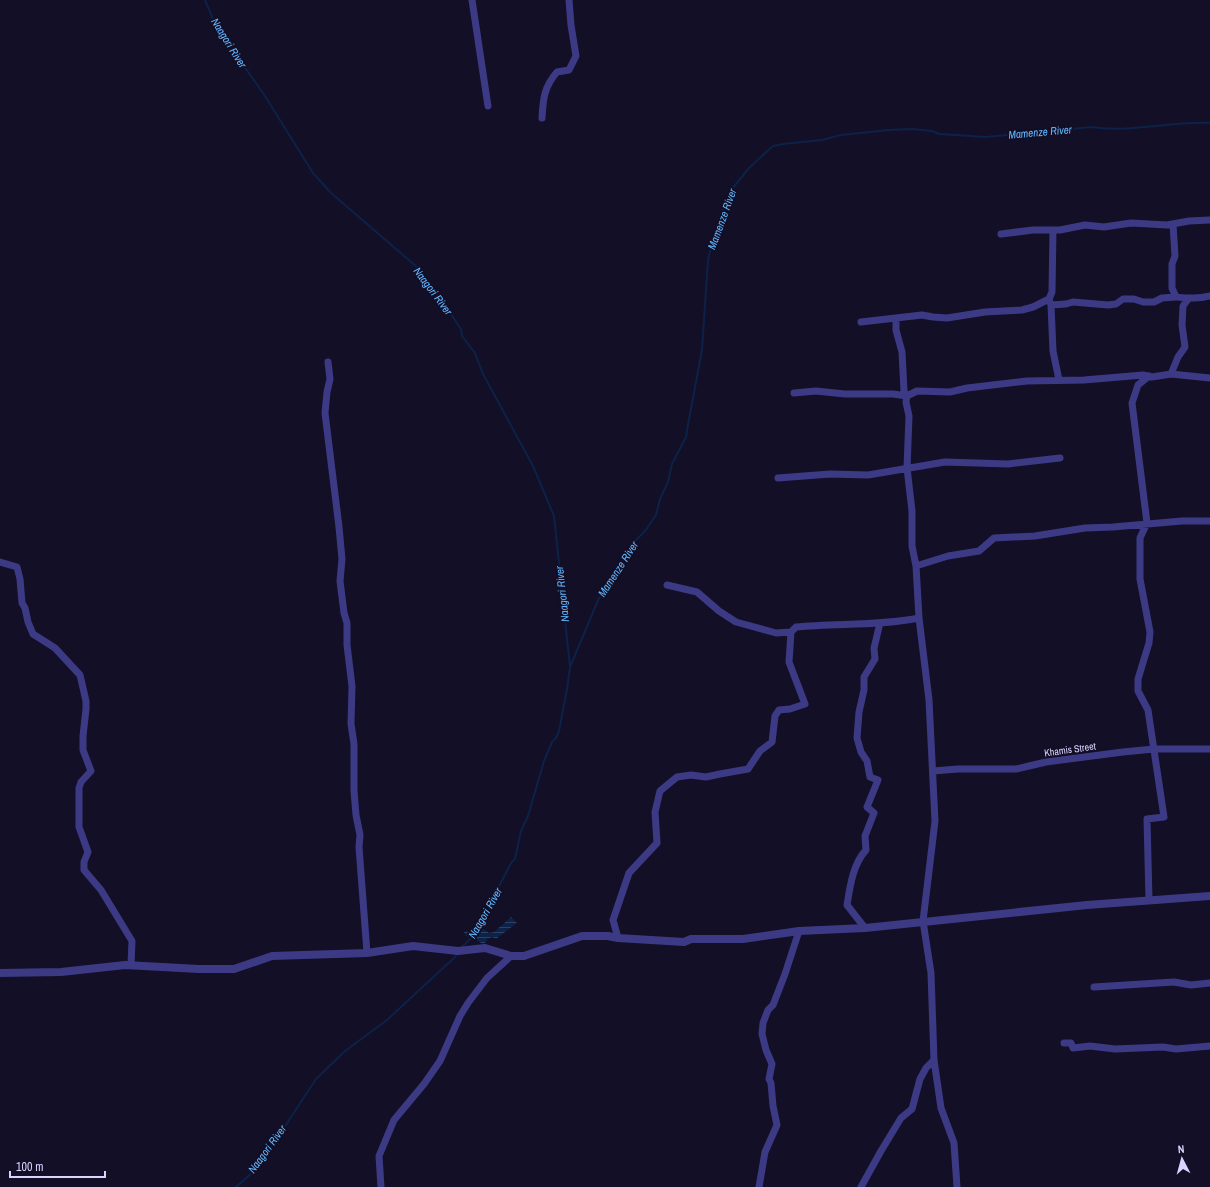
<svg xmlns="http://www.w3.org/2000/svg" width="1210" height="1187" viewBox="0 0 1210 1187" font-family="'Archivo Narrow',sans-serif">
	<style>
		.water { fill: url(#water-rules) }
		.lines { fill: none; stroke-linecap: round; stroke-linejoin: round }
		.stream { stroke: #0c2248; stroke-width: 2 }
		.minor { stroke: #3d3a85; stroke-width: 7 }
		.tertiary { stroke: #3d3a85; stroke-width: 8 }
		.labels { text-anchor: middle; stroke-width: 4; stroke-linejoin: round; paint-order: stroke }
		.street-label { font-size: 10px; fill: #d9d4ff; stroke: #130f26 }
		.water-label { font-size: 11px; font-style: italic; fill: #62b6ff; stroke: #130f26 }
	</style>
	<defs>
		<pattern id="water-rules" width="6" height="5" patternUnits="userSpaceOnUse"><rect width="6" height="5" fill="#0c2248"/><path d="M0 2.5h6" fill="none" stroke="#2f4163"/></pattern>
	</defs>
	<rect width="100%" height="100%" fill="#130f26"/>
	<!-- water -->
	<path class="water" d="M511,917L517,923L496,939L492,937L487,939V941L483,944L473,938L466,936L464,932C472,930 483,926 489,933L494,932Z"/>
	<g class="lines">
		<!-- stream -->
		<path class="stream" d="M205,0L213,19L239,59L265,96L313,173L331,193L417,267L440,298L461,329L462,336L475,353L483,374L533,466L554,516L570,667L567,689L559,731L556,738L552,742L544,761L528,816L521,831L515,859L511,863L476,931
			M570,667L599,598L606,592L610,586L633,543L645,531L656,515L660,499L668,482L672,464L686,437L687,430L702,350L708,260L713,238L725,203L732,189L749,168L773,146L783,144L822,140L841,135L889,130L912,129L932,131L939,134L986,137L1091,127C1131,133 1170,121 1210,123
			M462,947L473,936
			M236,1187L254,1171L272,1146L316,1079L345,1051L387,1020L455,957L457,954"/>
		<!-- minor -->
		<path class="minor" d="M472,0L488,106
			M542,118C543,99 544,87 557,72L569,70L576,56L571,25L569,0
			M1173,224L1175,256L1172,264V288L1176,297C1188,298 1198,299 1210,296
			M1053,230L1052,292L1049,299L1051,305L1066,304L1073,302L1108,305L1116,304L1123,299H1134L1143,302H1154L1162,298L1176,297
			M1001,234L1033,230H1060L1085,225L1104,227L1131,223L1167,225L1189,221L1210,220
			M1051,305L1053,351L1059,380
			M896,318V330L902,352L904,391L907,396L906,402L909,416L907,468L912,511V546L916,566
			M861,322L922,315L933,317L947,318L985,312L1022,310L1033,307L1049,299
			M328,362L330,379L327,392L325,413L339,527L342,559L340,581L344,613L347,623V645L352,686L351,724L354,744V791L356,815L360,835L359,847L367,953
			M1171,374L1178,357L1185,347L1182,325L1183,306L1189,298
			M1149,376L1138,385L1132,403L1147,523L1140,538V579L1150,632L1149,643L1138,679V691L1148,710L1164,817L1147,819L1149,900
			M794,393L816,391L845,394H893L907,396L917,391L950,392L967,388L1027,381L1084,380L1143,375L1152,377L1171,374L1210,378
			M778,478L830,474L868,475L945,462L1008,464L1060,458
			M0,562L17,567L20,579L22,603L25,608L28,622L33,634L55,648L80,675L86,701V709L83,736V750L91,771L81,782L79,788V827L88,852L84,862V870L101,890L132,941L131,965
			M667,585L697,592L719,611L736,622L776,633L791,632L796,627C837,623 879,626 919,618
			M933,771L958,769H1016L1046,762L1123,752L1154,749H1210
			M865,928L847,905C850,886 853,864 866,850L865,836L874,813L867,807L878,780L870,777L867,761L861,752L857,738L859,712L864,690V677L875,659L874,648L880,623
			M618,938L613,920L629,873L657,843L655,812L660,791L677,777L691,775L706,777L720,774L748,769L760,751L772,742L775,716L779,710L790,709L805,704L789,662L791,632
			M1094,987L1174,982L1191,985L1210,983
			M1064,1043H1071L1073,1048L1090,1046L1115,1049L1163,1047L1176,1049L1210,1046
			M381,1187L379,1156L394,1120L424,1084L440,1061L460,1016L468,1003L487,978L511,956
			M759,1187L765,1152L777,1125L773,1106L771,1083L769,1079L772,1064L766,1050L762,1034L763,1023L768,1010L773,1005L785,974L799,931
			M861,1187L881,1151L901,1118L912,1109L920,1079L926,1068L934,1060
			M957,1187L954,1143L941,1108L934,1060L931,973L923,921L935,821L929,700L919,618L916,566L948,556L979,551L994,538L1035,536L1085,528L1113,527L1182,521H1210"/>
		<!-- tertiary -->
		<path class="tertiary" d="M0,973L61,972L125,965L199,969H234L272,956L367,953L413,946L458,951L485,948L511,956H524L582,936H608L618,938L684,942L691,939H743L799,931L865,928L1087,905L1210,896"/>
	</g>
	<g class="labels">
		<!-- street labels -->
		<g class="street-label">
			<text transform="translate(1070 749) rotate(-8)" y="4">Khamis Street</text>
		</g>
		<!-- water labels -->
		<g class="water-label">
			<text transform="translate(229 43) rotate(58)" y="4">Naagori River</text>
			<text transform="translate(1040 132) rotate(-5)" y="4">Mamenze River</text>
			<text transform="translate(722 219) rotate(-70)" y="4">Mamenze River</text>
			<text transform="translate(433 291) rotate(53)" y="4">Naagori River</text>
			<text transform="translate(618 569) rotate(-57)" y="4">Mamenze River</text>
			<text transform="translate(562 594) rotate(-96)" y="4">Naagori River</text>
			<text transform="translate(485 913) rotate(-60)" y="4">Naagori River</text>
			<text transform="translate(267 1149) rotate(-54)" y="4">Naagori River</text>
		</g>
	</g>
	<!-- north arrow -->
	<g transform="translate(1182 1159) rotate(354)" stroke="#130f26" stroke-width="3" paint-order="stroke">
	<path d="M0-3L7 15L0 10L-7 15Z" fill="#d9d4ff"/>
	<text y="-6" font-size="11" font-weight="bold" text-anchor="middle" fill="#d9d4ff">N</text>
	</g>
	<!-- scale -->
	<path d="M10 1171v6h95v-6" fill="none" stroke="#d9d4ff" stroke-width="2"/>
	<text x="16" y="1171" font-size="12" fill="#d9d4ff" stroke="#130f26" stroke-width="3" paint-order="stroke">100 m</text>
</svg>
